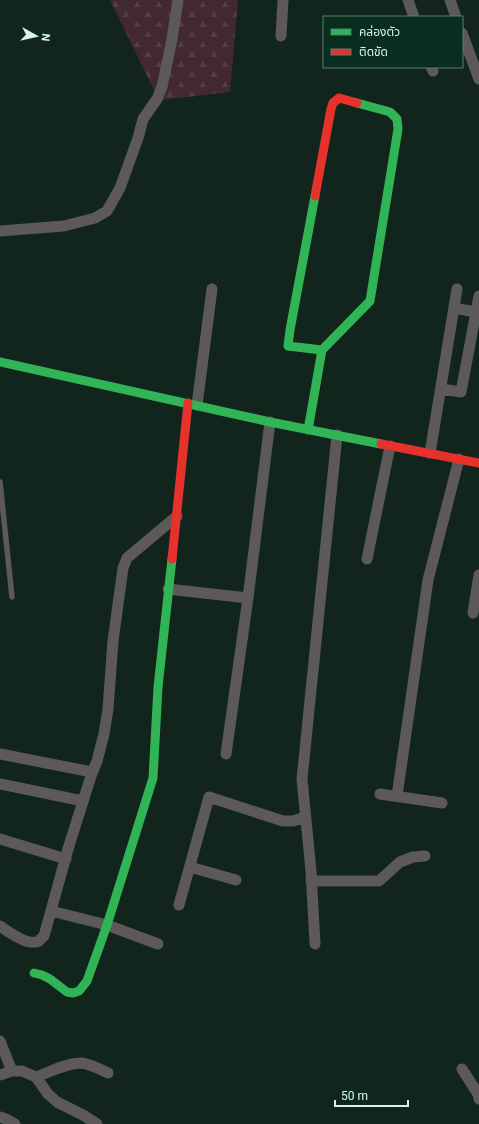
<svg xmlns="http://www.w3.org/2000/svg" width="479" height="1124" viewBox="0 0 479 1124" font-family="Roboto,'Noto Sans Thai',sans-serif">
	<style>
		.forest { fill: url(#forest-firs) }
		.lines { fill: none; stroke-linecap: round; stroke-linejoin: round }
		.lane { stroke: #5d5959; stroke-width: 5.5 }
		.street { stroke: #5d5959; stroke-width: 11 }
		.fast { stroke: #30b455; stroke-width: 9 }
		.jam { stroke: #e5322d; stroke-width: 9 }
	</style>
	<defs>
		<pattern id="forest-firs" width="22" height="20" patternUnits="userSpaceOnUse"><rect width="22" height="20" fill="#422931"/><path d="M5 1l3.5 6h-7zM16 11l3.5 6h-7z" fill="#543e45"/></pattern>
	</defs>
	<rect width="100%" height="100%" fill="#11251d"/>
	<!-- forest -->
	<path class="forest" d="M110,0H238L230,92L162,100L156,94Z"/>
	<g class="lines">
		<!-- lane -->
		<path class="lane" d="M0,482L12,597"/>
		<!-- street -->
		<path class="street" d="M408,0L414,17
			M450,0L456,17
			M462,33L479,79
			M281,36L283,0
			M431,67L433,71
			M0,231L64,226L95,218L107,211L120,188L138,138L143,119L157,99L162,87L172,39L178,0
			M454,308L476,312
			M441,389L461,392L479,296
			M197,405L212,289
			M430,453L457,289
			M367,559L390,446
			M168,589L248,598
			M473,613L479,575
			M0,754L92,772
			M226,754L248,598L270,422
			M0,784L83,801
			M380,794L442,803
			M397,796L428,580L459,459
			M0,839L66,859
			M190,867L236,880
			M311,881H379L400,862L413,857L425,856
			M179,905L209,797L283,821H293L305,817
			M51,911L107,925L158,944
			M0,926C9,932 29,947 39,941C40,940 43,936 44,936L68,849L91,776L97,761L104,734L108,709L113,641L123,568L127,558L177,516
			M315,944L311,871L302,779L337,435
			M0,1041L12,1071
			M462,1069L478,1094L479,1099
			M0,1075L12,1071H22L36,1077L48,1094L57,1102L83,1115L97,1124
			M36,1077C50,1072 66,1063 82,1063C89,1064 102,1070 108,1073
			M0,1117L6,1119L15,1124"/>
		<!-- fast -->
		<path class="fast" d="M315,196L290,330L288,346L322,350
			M0,362L270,422L381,444
			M308,430L322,350L370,301L398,129L397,119L390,112L357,103
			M34,973L42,975L50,979L67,992L73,993L79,991L87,981L107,925L153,778L158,687L172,559"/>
		<!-- jam -->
		<path class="jam" d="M315,196L331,109L333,103L339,98L357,103
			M381,444L479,463
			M172,559L188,403"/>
	</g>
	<!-- legend -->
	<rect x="323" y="16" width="140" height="52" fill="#092d1e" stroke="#5e7b6e"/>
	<rect x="331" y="29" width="20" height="6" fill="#30b455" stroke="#5e7b6e"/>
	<text x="359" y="36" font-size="12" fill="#def1e7">คล่องตัว</text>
	<rect x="331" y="49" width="20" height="6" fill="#e5322d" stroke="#5e7b6e"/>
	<text x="359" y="56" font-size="12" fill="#def1e7">ติดขัด</text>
	<!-- north arrow -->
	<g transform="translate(36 36) rotate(98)" stroke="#092d1e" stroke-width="3" paint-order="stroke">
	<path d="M0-3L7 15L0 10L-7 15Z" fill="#def1e7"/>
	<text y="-6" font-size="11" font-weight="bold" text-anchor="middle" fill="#def1e7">N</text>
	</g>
	<!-- scale -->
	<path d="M335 1100v6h73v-6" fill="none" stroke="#def1e7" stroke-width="2"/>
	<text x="341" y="1100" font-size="12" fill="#def1e7" stroke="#092d1e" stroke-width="3" paint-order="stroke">50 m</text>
</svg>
